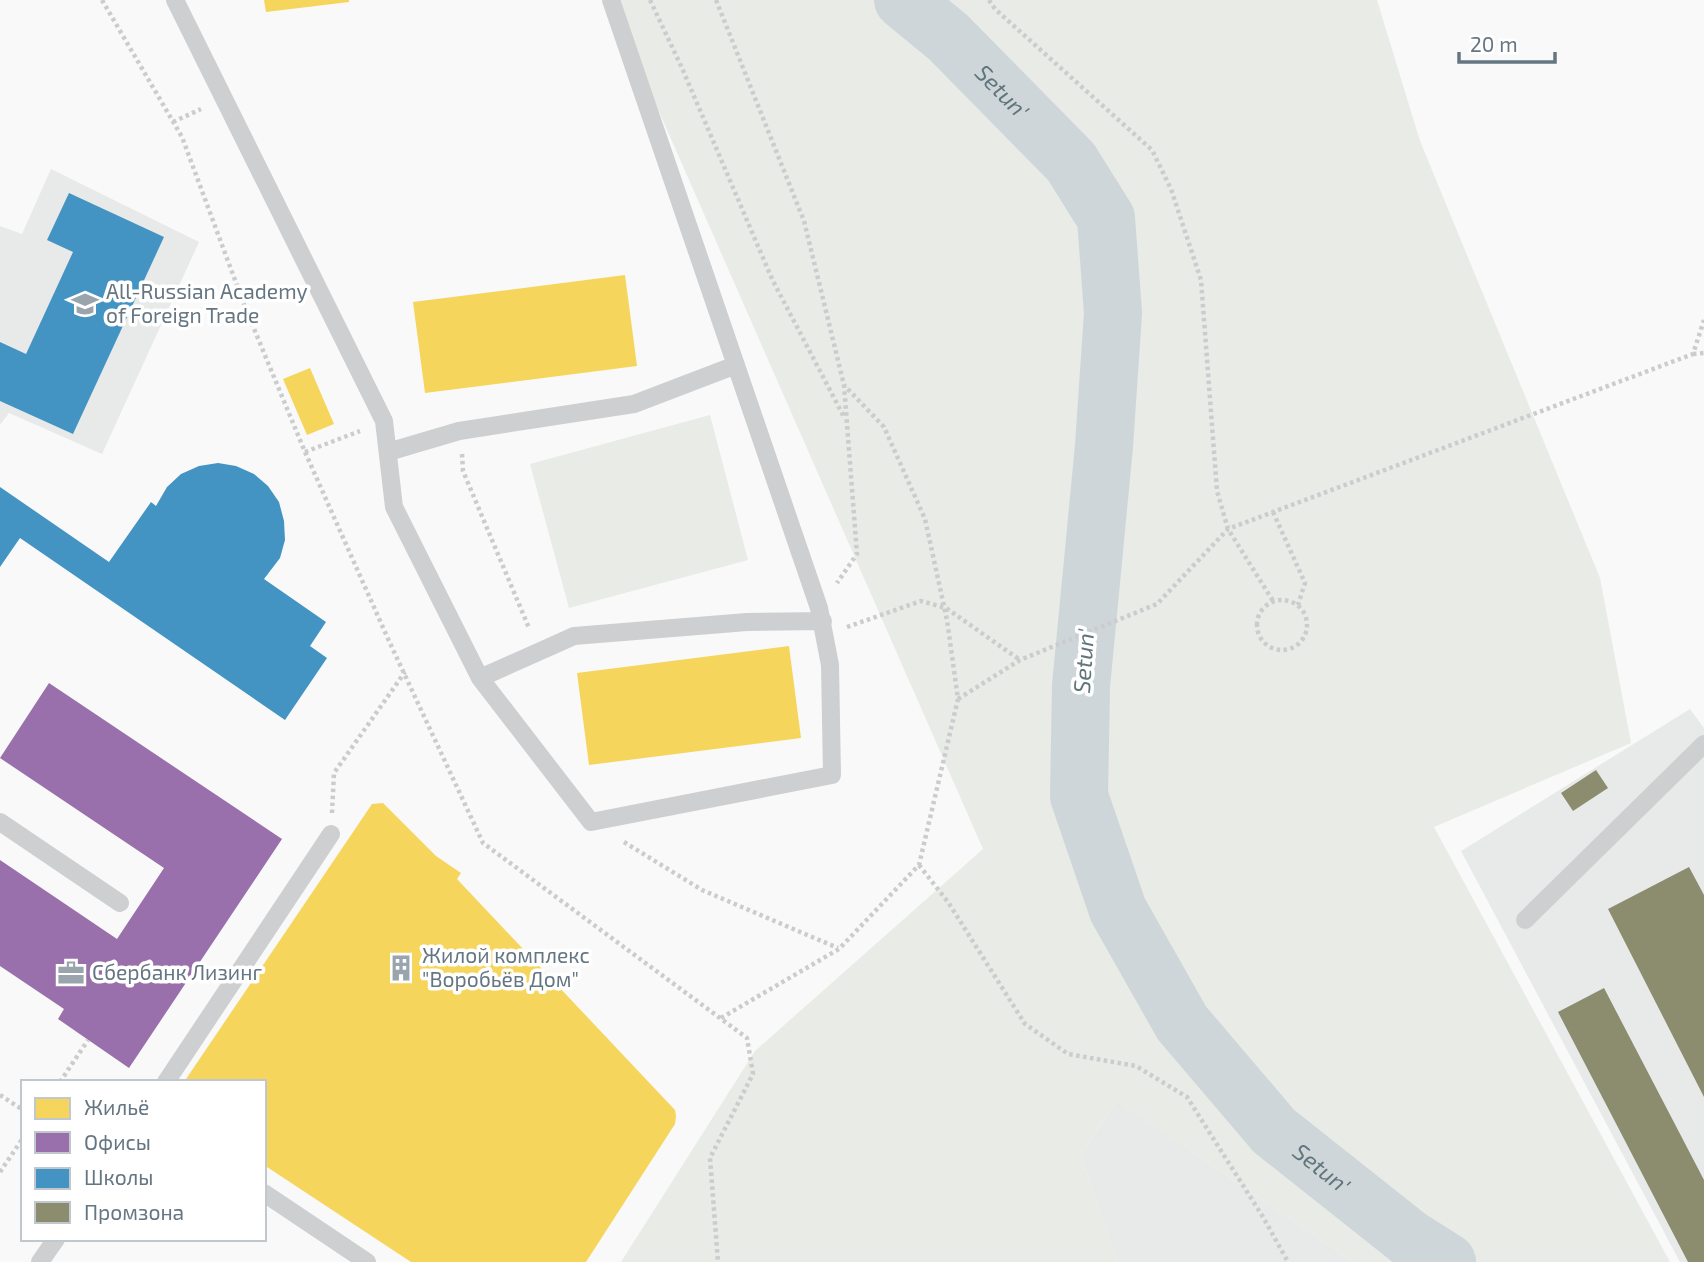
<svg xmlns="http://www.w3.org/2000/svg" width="1704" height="1262" viewBox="0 0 1704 1262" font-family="'Exo 2',sans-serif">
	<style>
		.built { fill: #e8e9e9 }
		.green { fill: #e8ebe6 }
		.homes { fill: #f6d55c }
		.offices { fill: #9970ab }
		.schools { fill: #4393c3 }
		.industry { fill: #8c8c6e }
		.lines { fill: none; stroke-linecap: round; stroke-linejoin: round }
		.river { stroke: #ced6d9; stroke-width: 58 }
		.path { stroke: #cbcccd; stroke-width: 4.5; stroke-dasharray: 3.5 3.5; stroke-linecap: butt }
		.lane { stroke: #cecfd0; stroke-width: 18 }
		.labels { text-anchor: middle; stroke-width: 7; stroke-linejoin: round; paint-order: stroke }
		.poi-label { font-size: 21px; fill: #657683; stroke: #fff; text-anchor: start }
		.water-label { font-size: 23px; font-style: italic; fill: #60757c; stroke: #fff }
	</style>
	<rect width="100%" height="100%" fill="#f9f9f9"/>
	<!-- built -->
	<path class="built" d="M51,169L199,242L102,454L9,413L0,425V226L22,234Z
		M1690,709L1704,728V1262H1680L1461,851Z
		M1117,1100L1353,1262H1118L1081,1156Z"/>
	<!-- green -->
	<path class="green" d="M610,0H1377L1420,141L1600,578L1631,743L1434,827L1670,1262H1353L1117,1100L1081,1156L1118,1262H621L755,1051L983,849Z
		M710,415L748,560L569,608L530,464Z"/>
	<!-- homes -->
	<path class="homes" d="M264,0H349V2L266,12Z
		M625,275L637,366L425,393L413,302Z
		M310,368L334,424L307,435L283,379Z
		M789,646L801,738L589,765L577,673Z
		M383,803L436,856L461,873L457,879L675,1110L676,1116L675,1124L586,1262H411L264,1165V1082H184L372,804Z"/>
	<!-- offices -->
	<path class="offices" d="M49,683L282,839L129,1068L58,1019L64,1009L0,966V860L117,939L164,868L0,758Z"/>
	<!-- schools -->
	<path class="schools" d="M69,193L164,237L73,434L0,401V342L26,354L73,252L47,240Z
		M218,463L236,466L254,474L268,486L279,502L284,521L285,540L280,558L264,579L326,622L310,646L327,658L285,720L20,538L0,567V487L109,562L151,502L156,506L167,487L181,474L199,466Z"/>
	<!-- industry -->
	<path class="industry" d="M1596,770L1608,788L1573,811L1561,793Z
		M1689,867L1704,895V1097L1608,909Z
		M1604,988L1704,1180V1262H1688L1558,1012Z"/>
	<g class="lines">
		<!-- river -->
		<path class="river" id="s1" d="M903,0L948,37L1071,162L1106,218L1113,313L1104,446L1081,686L1079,796L1118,910L1182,1023L1274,1131L1409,1238L1447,1262"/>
		<!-- path -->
		<path class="path" d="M102,0L182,137L245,307L305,452L389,641L483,843L747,1038L753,1074L710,1158L718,1262
			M650,0L682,68L772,279L844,417
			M716,0L804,221L844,385L857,554L837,583
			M989,0L995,9L1152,150L1171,189L1201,280L1217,491L1228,529L1273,601
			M173,122L201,109
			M1693,354L1704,353
			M305,452L360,431
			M462,454L463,471L529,628
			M1273,512L1305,583L1298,605
			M1257 625a25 25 0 1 1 50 0a25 25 0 1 1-50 0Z
			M847,627L921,601L946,608L1020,660
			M958,699L1020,660L1157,604L1228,529L1693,354L1704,320
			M332,813L334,773L405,672
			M624,842L702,890L838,948
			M919,865L948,902L1025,1024L1068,1054L1136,1066L1187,1097L1263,1217L1288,1262
			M721,1018L839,949L919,865L958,699L947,620L925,519L884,427L844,385
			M60,1082L88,1040
			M0,1095L23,1110
			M0,1172L23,1138"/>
		<!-- lane -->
		<path class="lane" d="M175,0L384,421L394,507L480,678L591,822L832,775L830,665L819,608L611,0
			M388,452L459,431L634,404L736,365
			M480,678L574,636L747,622L823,621
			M0,822L120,903
			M1525,920L1704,744
			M166,1082L331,834
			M264,1193L367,1262
			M40,1262L56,1239"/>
	</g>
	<!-- icons -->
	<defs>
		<g id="university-bare" transform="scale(2.1)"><path d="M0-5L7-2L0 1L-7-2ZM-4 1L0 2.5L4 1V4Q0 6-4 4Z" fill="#99a4ac" stroke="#fff" stroke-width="2.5" paint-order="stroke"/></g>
		<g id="building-bare" transform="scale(2.1)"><path d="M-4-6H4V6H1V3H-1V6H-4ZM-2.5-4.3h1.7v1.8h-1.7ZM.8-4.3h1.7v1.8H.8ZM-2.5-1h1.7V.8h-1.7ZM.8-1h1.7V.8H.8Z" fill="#99a4ac" stroke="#fff" stroke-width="2.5" paint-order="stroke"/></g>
		<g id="office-bare" transform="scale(2.1)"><path d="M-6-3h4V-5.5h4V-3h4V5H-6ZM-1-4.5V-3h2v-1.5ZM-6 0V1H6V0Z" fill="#99a4ac" stroke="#fff" stroke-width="2.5" paint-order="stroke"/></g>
	</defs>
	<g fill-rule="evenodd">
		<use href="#university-bare" x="85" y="304"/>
		<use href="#building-bare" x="401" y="968"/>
		<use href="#office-bare" x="71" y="973"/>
	</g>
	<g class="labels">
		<!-- poi labels -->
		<g class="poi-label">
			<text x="106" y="299">All-Russian Academy<tspan x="106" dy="24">of Foreign Trade</tspan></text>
			<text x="422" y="963">Жилой комплекс<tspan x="422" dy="24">"Воробьёв Дом"</tspan></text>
			<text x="92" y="980">Сбербанк Лизинг</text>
		</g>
		<!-- water labels -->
		<g class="water-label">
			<text dy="8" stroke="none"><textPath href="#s1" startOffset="135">Setun'</textPath></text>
			<text transform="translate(1084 661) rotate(-86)" y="8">Setun'</text>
			<text dy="8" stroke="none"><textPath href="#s1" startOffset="1332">Setun'</textPath></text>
		</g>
	</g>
	<!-- legend -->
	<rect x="21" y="1080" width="245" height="161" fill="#ffffff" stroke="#c1c8cd" stroke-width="2"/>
	<rect x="35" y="1098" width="35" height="21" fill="#f6d55c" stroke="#c1c8cd" stroke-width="2"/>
	<text x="84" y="1115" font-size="21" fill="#657683">Жильё</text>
	<rect x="35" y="1132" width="35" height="21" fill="#9970ab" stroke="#c1c8cd" stroke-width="2"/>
	<text x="84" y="1150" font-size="21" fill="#657683">Офисы</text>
	<rect x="35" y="1168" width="35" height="21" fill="#4393c3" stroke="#c1c8cd" stroke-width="2"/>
	<text x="84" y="1185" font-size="21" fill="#657683">Школы</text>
	<rect x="35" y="1202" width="35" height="21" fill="#8c8c6e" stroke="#c1c8cd" stroke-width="2"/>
	<text x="84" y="1220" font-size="21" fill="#657683">Промзона</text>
	<!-- scale -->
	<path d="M1459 52v10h96v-10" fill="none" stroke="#657683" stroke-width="3.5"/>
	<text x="1470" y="52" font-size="21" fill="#657683" stroke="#ffffff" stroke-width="5" paint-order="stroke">20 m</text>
</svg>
